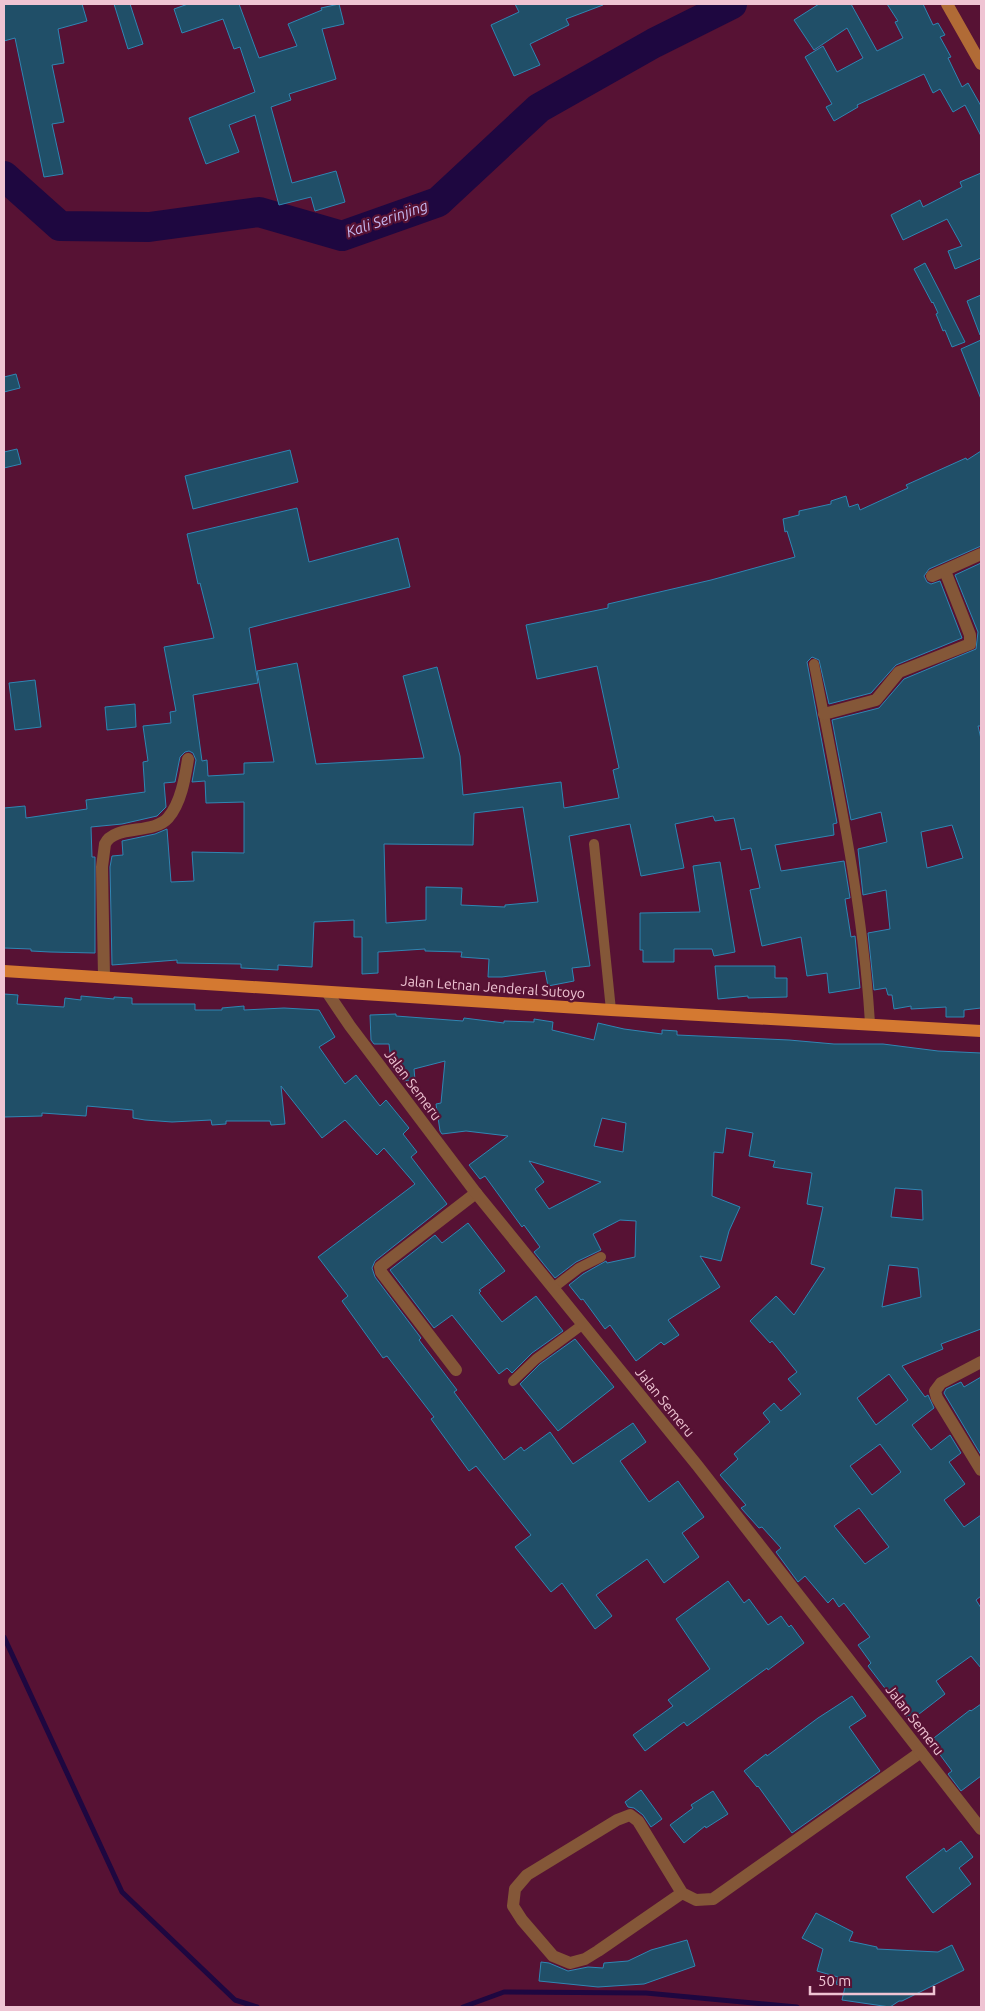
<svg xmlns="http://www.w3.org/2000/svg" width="985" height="2011" viewBox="0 0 985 2011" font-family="Ubuntu,sans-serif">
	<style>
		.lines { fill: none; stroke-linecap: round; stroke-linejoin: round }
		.stream { stroke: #1e0740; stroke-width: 5 }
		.river { stroke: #1e0740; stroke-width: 30 }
		.building { fill: #204f68; stroke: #2f86b3; fill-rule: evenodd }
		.service { stroke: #845738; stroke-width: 10 }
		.minor { stroke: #845738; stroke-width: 12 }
		.tertiary { stroke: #845738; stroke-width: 12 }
		.secondary { stroke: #b16b36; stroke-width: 12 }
		.primary { stroke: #d47931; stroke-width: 12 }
		.labels { text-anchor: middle; stroke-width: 4.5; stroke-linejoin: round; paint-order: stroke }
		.street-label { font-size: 14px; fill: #efc4d3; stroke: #571234 }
		.water-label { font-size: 15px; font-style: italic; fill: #c4b7ef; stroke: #571234 }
	</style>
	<rect width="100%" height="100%" fill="#571234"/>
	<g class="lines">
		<!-- stream -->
		<path class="stream" d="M4,1637L122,1892L235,2000L257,2007
			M463,2007L504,1992L646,1993L797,2007"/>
		<!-- river -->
		<path class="river" d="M4,176L60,226L149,227L259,212L342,236L438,202L539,108L654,43L732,4"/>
	</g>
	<!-- building -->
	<path class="building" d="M4,4H82L87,21L58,29L64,63L52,65L64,122L52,124L63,174L44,177L15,38L4,41Z
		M114,4H130L143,44L128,49Z
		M188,4H239L259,58L297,46L288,24L322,10L321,8L339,4L344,24L322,29L336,79L289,94L291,100L271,107L292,183L336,171L345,202L315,211L311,197L279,205L255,115L229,125L239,152L206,164L189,118L255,92L240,47L234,49L223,19L182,33L174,9Z
		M515,4H603V5L566,19L569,25L530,44L540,65L514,76L491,25L519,12Z
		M819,4H851L877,51L903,38L895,22L898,21L887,4H923L933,25L938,23L945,35L940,37L951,57L948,58L962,87L968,83L981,106V136L965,105L953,112L940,89L933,93L924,74L857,105L858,107L834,121L826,107L832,104L805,57L823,46L837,72L863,58L847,28L814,50L794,20Z
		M981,173V258L955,269L948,251L962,246L947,219L903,240L891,215L920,200L923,207L962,187L960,182Z
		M925,263L940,292L965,342L952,347L945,330L943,331L936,314L938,313L933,302L932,303L914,269Z
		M981,295V335H980L967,301Z
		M981,340V399L961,349Z
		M16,374L20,388L4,392V377Z
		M17,449L21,464L4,468V452Z
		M290,450L298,482L193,509L185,476Z
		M981,451V546L929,569L924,576L927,582L931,584L940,581L962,638L896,665L871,693L829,704L819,660L812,657L807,662L837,823L833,824L834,835L775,845L781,871L844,861L850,898L845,899L851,937L855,936L860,988L829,993L827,973L807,976L801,937L762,946L750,890L760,888L751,848L741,850L734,818L715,821L713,816L675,824L684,868L641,876L630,824L569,836L590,966L572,968L574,981L548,986L545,971L502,977H488L489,959L461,957L462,952L425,951V949L378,952V973L362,974V937H354V920L314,922L312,967L278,965V970L241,968V964L177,963V960L112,965L110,867L112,856L123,855L122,841L155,834L167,829L171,882L194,881L192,852L244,853V802L206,803L205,781L192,782L196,760L193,753L189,751L185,752L180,757L175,782L164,783L166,807L157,816L122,824L91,827L92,857H95V953L50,952L31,951V949L4,948V808L25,806L26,818L87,809L86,800L145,792L143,762L148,761L143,726L171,723L170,712L176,711L164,647L214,638L200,583L198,584L187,534L297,508L309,562L398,538L410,587L249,628L258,683L193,695L202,761L207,760L208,776L244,774V763L274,762L257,671L297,663L316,764L424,758L403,676L437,667L460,756L463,795L561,782L564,808L619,798L613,770L619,768L597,666L537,679L526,625L608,608V604L711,580L795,557L787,531L785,532L783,519L799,515V511L831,504V501L846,496L849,507L858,504L860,510L908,488L906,485L966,458L967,460ZM523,807L538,902L505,905V907L461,905L462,888L426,887V920L386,923L384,844L473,845L474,813Z
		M981,563V726H978L981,739V1008L964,1010V1017H946V1007L911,1009V1006L894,1009L892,995H888L886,988L874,990L868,933L890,929L886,890L863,895L858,849L887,842L881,812L851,820L832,720L879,708L904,679L976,649L978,632L955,575ZM952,825L963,858L927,868L921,832Z
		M35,680L41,727L15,730L9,683Z
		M135,704L136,727L107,730L105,707Z
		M720,862L735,952L714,956L712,949H674V962H643V950H640V913L700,912L693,866Z
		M715,966H775V978H787V997L748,998V996L718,999Z
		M4,994L18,995L17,1004L64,1007L65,998L81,1000V996L114,999V997L132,998V1004H195V1010H222V1008L244,1006V1010L284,1008L319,1010L335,1037L319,1047L345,1084L356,1075L380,1106L386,1100L409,1128L403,1134L417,1152L411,1157L447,1204L375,1261L372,1268L375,1277L421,1338L419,1340L457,1390L454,1392L504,1460L521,1447L524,1451L550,1432L573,1464L633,1423L646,1442L620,1461L649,1502L678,1481L704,1517L682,1533L699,1557L664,1583L647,1559L596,1595L612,1616L595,1629L562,1583L551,1592L515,1547L531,1535L476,1466L469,1471L431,1419L434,1417L387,1356L383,1358L342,1301L348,1296L318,1257L415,1184L384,1148L377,1155L345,1120L322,1138L281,1086L285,1124L271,1125L270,1121H226V1124L212,1125L211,1120L172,1122L145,1120L133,1118V1110L87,1106L86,1116L42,1113V1116L4,1117Z
		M396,1014V1016L463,1021L464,1018L504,1023V1021L534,1022V1019L553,1022L552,1030L594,1040L598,1023L624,1029L662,1034V1030L677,1031V1035L789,1040L834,1044H883L938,1051L981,1053V1329L941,1344L943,1349L902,1366L925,1397L928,1395L934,1408L912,1425L931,1450L950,1435L961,1453L949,1462L965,1484L944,1500L964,1527L981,1515V1596L976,1600L981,1608V1668L971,1656L936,1681L945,1694L910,1721L868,1666L871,1663L858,1645L870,1637L844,1603L839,1607L833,1598L828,1603L805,1576L798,1582L776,1552L781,1548L762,1527L759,1528L741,1508L746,1505L720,1475L738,1459L734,1454L770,1422L763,1413L774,1403L781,1411L801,1394L788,1379L797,1372L772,1341L770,1343L750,1321L776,1296L794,1315L825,1268L811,1264L823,1207L807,1204L812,1173L773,1167L775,1161L749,1156L753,1133L726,1128L723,1153L714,1152L712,1196L740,1207L729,1231L721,1261L700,1256L720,1287L668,1320L679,1335L664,1345L661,1342L636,1361L610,1325L605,1329L583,1299L581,1300L569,1285L583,1274L606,1261L607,1263L635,1257L636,1221L620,1220L593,1234L601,1250L576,1262L555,1278L534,1252L540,1247L524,1225L522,1227L485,1176L480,1179L469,1165L508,1136L466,1131L442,1134L440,1131L436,1104L441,1103L445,1061L414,1069L415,1080L402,1081L392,1068L389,1044H374L371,1040L370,1015ZM602,1118L626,1123L623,1152L594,1146ZM529,1161L601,1182L549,1209L535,1189L544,1182ZM895,1188L922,1190L923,1220L891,1217ZM889,1265L918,1268L921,1297L882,1307ZM889,1374L908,1400L876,1425L857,1398ZM880,1444L901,1472L872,1495L850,1466ZM859,1508L889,1547L865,1564L834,1526Z
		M468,1223L505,1271L479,1290L481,1291L479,1293L502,1322L536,1296L563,1331L532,1353L512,1373L507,1368L499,1374L452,1315L434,1328L390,1270L435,1235L442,1243Z
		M575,1339L614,1387L558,1431L520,1384L540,1364Z
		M981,1377V1455L944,1393L946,1389L961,1382L964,1387Z
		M728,1581L744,1603L749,1599L768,1625L781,1616L789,1627L791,1625L804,1643L768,1670L767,1668L687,1726L684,1722L645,1751L633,1735L673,1706L668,1700L710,1669L676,1619Z
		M852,1696L866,1716L849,1727L880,1771L792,1833L758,1786L757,1787L744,1771L766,1754L767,1756L818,1718Z
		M981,1704V1776L961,1791L948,1774L952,1771L930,1741L970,1710L971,1711Z
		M641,1790L662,1819L651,1827L643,1815L634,1808L628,1807L625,1802Z
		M713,1791L728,1814L706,1828L705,1826L684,1843L670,1825L693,1808L691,1805Z
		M961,1841L973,1857L959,1868L971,1884L933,1913L906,1877L944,1848L946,1852Z
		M816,1913L853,1932L849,1941L877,1947V1949L938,1952L952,1945L964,1970L902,2001H899L890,2007L842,2000L845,1987L836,1984L838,1977L817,1971L823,1949L802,1938Z
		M687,1940L695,1966L644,1984L598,1987L539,1981L541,1962L549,1963L568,1971L588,1967L603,1968L604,1963L628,1961L651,1950Z"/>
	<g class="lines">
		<!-- service -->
		<path class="service" d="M814,664C837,783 863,903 870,1024
			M594,844L611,1010
			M553,1288L579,1268L601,1257
			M513,1381L536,1359L582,1325"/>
		<!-- minor -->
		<path class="minor" d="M932,576L981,554
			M824,714L876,700L899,672L970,644V635L945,571
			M104,977L102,867L105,844C114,824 153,835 168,818C181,803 185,778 188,759
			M981,1362L941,1383L935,1391L937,1398L981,1470
			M456,1370L381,1272L380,1267L476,1193
			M682,1893L598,1951L585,1959L570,1963L553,1956L522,1920L513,1906L515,1889L527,1875L617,1820L630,1815L638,1821L682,1893L696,1900L713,1899L921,1752"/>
		<!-- tertiary -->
		<path class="tertiary" d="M327,992L350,1026L476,1193L697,1465L981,1829"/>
		<!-- secondary -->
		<path class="secondary" d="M947,4L981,64"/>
		<!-- primary -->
		<path class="primary" d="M4,971L611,1010L981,1031"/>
	</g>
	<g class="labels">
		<!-- street labels -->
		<g class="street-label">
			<text transform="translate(493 987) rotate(4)" y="5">Jalan Letnan Jenderal Sutoyo</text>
			<text transform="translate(413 1085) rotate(53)" y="5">Jalan Semeru</text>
			<text transform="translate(665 1402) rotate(51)" y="5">Jalan Semeru</text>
			<text transform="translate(915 1720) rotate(52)" y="5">Jalan Semeru</text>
		</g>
		<!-- water labels -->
		<g class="water-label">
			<text transform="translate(387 219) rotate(-19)" y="5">Kali Serinjing</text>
		</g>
	</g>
	<!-- border -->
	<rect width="985" height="2011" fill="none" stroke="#efc4d3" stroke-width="10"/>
	<!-- scale -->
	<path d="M810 1986v8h124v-8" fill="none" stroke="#efc4d3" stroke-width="2.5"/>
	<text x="818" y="1986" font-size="15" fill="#efc4d3" stroke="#571234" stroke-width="4" paint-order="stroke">50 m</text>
</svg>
